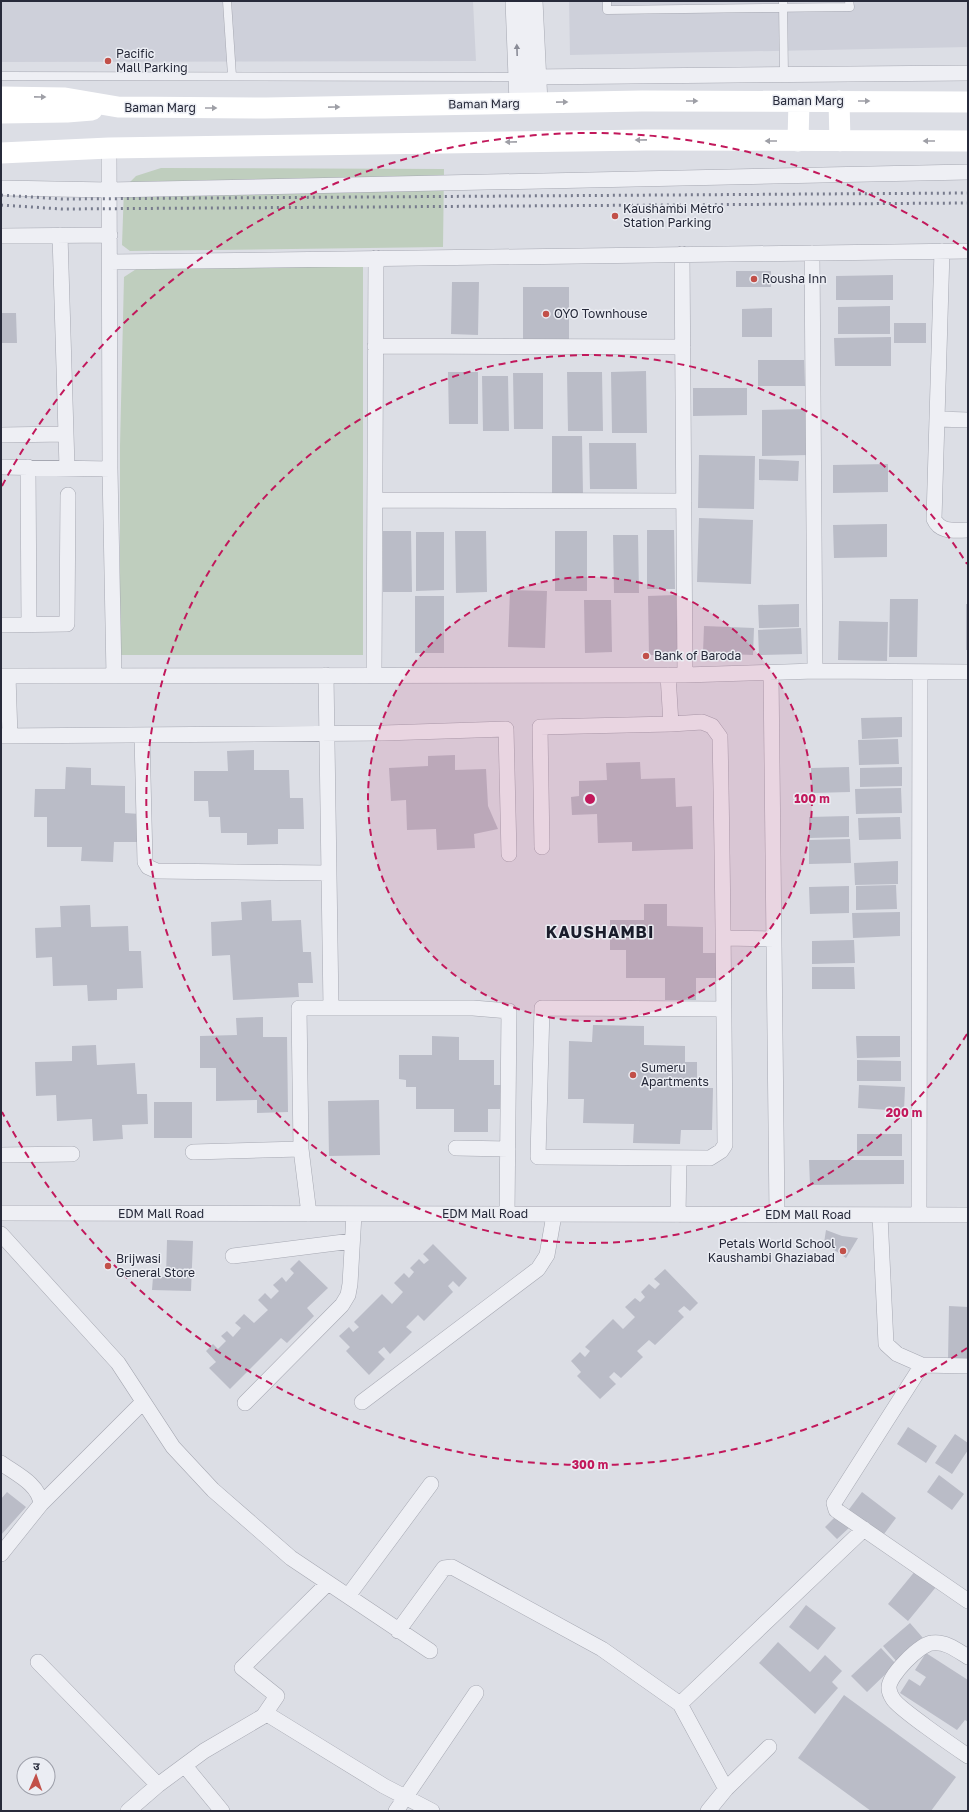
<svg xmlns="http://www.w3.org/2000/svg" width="969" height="1812" viewBox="0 0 969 1812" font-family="'Golos Text','Noto Sans Devanagari',sans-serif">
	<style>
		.built { fill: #ced0da }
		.green { fill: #bfcebe }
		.building { fill: #babcc7 }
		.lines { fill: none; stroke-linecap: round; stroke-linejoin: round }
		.service-casing { stroke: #a6a8b2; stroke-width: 9 }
		.minor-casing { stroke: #a6a8b2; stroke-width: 16 }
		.tertiary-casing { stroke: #a6a8b2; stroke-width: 20 }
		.service { stroke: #eeeff4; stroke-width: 8 }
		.minor { stroke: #eeeff4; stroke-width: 15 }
		.tertiary { stroke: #eeeff4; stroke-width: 19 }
		.secondary { stroke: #fff; stroke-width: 21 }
		.rail { stroke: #777b8d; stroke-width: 3; stroke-dasharray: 2 4; stroke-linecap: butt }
		.oneway { fill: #8a8c97 }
		.oneway2 { fill: #9e9fa6 }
		.ring { fill: none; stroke: #c2185b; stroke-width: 2; stroke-dasharray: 7 5 }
		.poi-dot { fill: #c25049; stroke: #ebedf3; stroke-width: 1.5 }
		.labels { text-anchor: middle; stroke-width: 3; stroke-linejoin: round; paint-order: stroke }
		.poi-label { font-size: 12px; fill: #272a3a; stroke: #ebedf3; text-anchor: start }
		.street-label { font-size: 12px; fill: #272a3a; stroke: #ebedf3 }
		.district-label { font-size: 16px; font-weight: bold; letter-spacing: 1px; fill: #1a1c2b; stroke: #ebedf3 }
		.centre { fill: #c2185b; stroke: #ebedf3; stroke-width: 2 }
		.ring-label { font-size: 12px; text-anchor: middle; font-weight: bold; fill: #c2185b; stroke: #ebedf3; stroke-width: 3; stroke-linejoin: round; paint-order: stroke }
	</style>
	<rect width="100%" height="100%" fill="#dcdee5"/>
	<!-- built -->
	<path class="built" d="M1,1H473L476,61L1,62Z
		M569,1H968V47L570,55Z"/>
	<!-- green -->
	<path class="green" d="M161,168L444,169L443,247L130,251L122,245L124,188L136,176Z
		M363,262V655H120V446L124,277L144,264Z"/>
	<!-- building -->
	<path class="building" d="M736,271H771V287H736Z
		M893,275V300H836V276Z
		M452,282H479L478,335L451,334Z
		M523,287H569V341L523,340Z
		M890,306V334H838V307Z
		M772,308V337H742V309Z
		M1,313H16L17,343H1Z
		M894,323H926V343H894Z
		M891,337V366H835L834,338Z
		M758,360H804L805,386H758Z
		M646,371L647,433H612L611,372Z
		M448,372H478V424H449Z
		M567,372H602L603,431H568Z
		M513,373H543V429H514Z
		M482,376H508L509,431H483Z
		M693,388H747V415L693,416Z
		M808,409L809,455L762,456V410Z
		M552,436H582L583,495L552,496Z
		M589,443H636L637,489H590Z
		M699,455L755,456L754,509L698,508Z
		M759,459L799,461L798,481L759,480Z
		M888,464V492L833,493V465Z
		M699,518L753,520L751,584L697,582Z
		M887,524V557L834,558L833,525Z
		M647,530H674L675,589H647Z
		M383,531H411L412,592H383Z
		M455,531H486L487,592L456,593Z
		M555,531H587V591H555Z
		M416,532H444V590L416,591Z
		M613,535H638L639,593H614Z
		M510,590L547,591L545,648L508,647Z
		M676,595L678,655H649L648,596Z
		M415,596H444V653H415Z
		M890,599H918L917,657H889Z
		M584,600H611L612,652L585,653Z
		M799,604V627L759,628L758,605Z
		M966,604H968V650H966Z
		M839,621L888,622L887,661L838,660Z
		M704,626L754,628L753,655L703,653Z
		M801,628L802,654L759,655L758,630Z
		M902,717V737L862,739L861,718Z
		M898,739L899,764L859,765L858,740Z
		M254,750V770H289L290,798H303L304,829H278V844L247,845V833H221L220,817H209L208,801H194V771H228L227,751Z
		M455,755V770L486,769L488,806L498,829L474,834L475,848L437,850L436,829L407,830L406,800L391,801L389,768L428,766V756Z
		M640,762L641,779L675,778L676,807L692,806L693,849L632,851V842L598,843L597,814L572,815L571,797L579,796V781L607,780L606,763Z
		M66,767L91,768V785L125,786V813L140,814V842H114L113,862L81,861L82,847H47V817H34L35,789H65Z
		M849,767L850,792L812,793L811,768Z
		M902,767V786L860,787V768Z
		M901,788L902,813L856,814L855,789Z
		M849,816V837L809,838V817Z
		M900,817L901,839L859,840L858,818Z
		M850,839L851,863L809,864V840Z
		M898,861V884L855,885L854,863Z
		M896,885L897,909L856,910V886Z
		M849,886V913L810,914L809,887Z
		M271,900L272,921L301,920L303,952H311L313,983H298L299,997L233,1000L230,955L212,956L211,922L242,920L241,902Z
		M644,904H667V926L703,927V953H719V978H696V1000H665V978H626V950H610V920H644Z
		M90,905L91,927L128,926L129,951H141L143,988L117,989V1000L88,1001L87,985L53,986L52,957L36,958L35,928L61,927L60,906Z
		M900,912V936L853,938L852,913Z
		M854,940L855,963L812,964V941Z
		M812,967H854L855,989H812Z
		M263,1017V1037H287L288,1112L257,1113V1100L216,1101V1068H200V1036L237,1035L236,1018Z
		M593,1025L644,1026V1045L685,1046V1062H697V1088H713L712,1130H681L680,1144L633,1143L634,1124L583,1123L584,1099H568L569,1041L592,1042Z
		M432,1036L459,1037V1060H494V1085H507V1109H488V1132H454V1109H416V1087H406V1080L399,1079V1055H432Z
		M856,1036H900V1057L857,1058Z
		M96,1045L97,1065L135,1063L137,1094H147L148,1124L122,1125L123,1139L93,1141L92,1119L57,1121L56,1095L36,1096L35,1062L72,1061V1046Z
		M857,1060L901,1061V1081H857Z
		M859,1085L905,1087L904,1111L858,1108Z
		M379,1100L380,1155L329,1156L328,1101Z
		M154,1102H192V1138H154Z
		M857,1134H902V1156H857Z
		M809,1160H904V1184L810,1185Z
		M826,1230L842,1236L858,1238L846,1258L824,1243Z
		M167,1240L193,1241L191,1291L152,1290L153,1277H166Z
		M433,1244L467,1278L459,1287L453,1281L448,1286L453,1292L424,1321L418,1315L406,1327L412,1332L390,1354L384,1347L378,1352L385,1359L369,1375L346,1351L350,1347L339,1336L349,1327L353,1332L359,1327L354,1322L382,1294L392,1304L403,1292L394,1283L404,1273L409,1278L414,1272L410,1268L419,1259L424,1264L429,1260L423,1254Z
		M299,1260L328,1288L307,1308L314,1316L287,1343L281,1338L230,1389L209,1368L216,1362L206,1351L213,1344L218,1349L226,1341L221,1336L227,1331L233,1337L241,1328L235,1323L244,1314L254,1323L268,1310L258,1300L265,1293L271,1299L279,1291L273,1285L282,1277L286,1282L294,1273L290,1269Z
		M665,1269L698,1303L690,1311L684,1306L678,1311L684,1317L655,1345L649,1340L637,1351L643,1357L621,1378L614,1372L609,1377L616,1384L600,1399L577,1376L581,1372L571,1361L580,1352L585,1357L590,1351L585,1347L613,1319L623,1329L635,1317L625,1307L635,1298L640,1302L645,1297L641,1292L649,1284L655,1289L660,1284L654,1279Z
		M949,1306L968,1307V1361L948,1360Z
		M908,1427L937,1446L926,1463L897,1444Z
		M955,1434L968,1443V1450L952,1474L935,1463Z
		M939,1475L964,1494L952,1510L927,1492Z
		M7,1492L26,1507L1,1535V1499Z
		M862,1492L896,1518L881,1538L847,1512Z
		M838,1514L850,1527L837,1539L825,1527Z
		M916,1570L936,1587L908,1621L888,1604Z
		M806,1605L836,1628L818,1650L789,1627Z
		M910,1623L923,1638L897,1662L883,1646Z
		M778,1642L810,1672L825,1655L842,1671L832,1682L838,1688L815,1714L759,1663Z
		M881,1648L896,1664L867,1692L851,1676Z
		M926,1653L968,1680V1722L965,1720L957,1730L900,1693L909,1679L920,1686L926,1677L915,1670Z
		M844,1695L956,1777L931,1811H871L798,1758Z"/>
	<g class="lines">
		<!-- service casing -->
		<g class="service-casing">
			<path id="service" d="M227,1L232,76
				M607,1V10L850,7L849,1
				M783,1L784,75
				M1,76L518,77"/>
		</g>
		<!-- minor casing -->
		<g class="minor-casing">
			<path id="minor" d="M527,77L968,73
				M109,148L110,469L114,676
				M1,188L109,190L968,172
				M60,235L67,467
				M1,236L110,235
				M942,251L934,519C940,533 955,530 968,530
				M812,253L815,671
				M682,254L685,675
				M110,262L968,251
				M375,346L683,347
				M937,419L968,420
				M1,435L66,434
				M1,467L110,469
				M28,467L29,624
				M375,500L684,501
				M1,625L67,624L68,495
				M771,673L777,1215
				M326,675L331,1008
				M374,675L376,258
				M668,675L671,724
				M1,676L685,675L815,671L968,672
				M8,676L10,736
				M142,735L145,862L148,867L157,871L328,873
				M1,736L384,733L506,729L509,854
				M542,847L540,727L671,724L702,722L712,726L720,737C723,873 724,1009 725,1145L721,1151L710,1158L538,1157L542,1008L724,1009
				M724,938L774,939
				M456,1148L508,1149
				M301,1149L309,1214
				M193,1152L301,1149L299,1008H473L509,1011L507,1214
				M1,1155L72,1154
				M1,1213L968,1215
				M678,1215L679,1158
				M880,1215L886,1344L897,1354L922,1365
				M919,1215L920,673
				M1,1234L118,1363L173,1447L213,1490L291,1558L430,1651
				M233,1256L352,1241
				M968,1366L922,1365L834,1503L836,1510L968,1601
				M362,1402L538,1269L547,1255L554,1215
				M245,1403L342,1305L348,1295L350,1284L354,1214
				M1,1463C16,1474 39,1484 41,1504L1,1554
				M41,1504L143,1402
				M348,1596L431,1484
				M398,1631L444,1568L452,1567L602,1649L680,1704L726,1789
				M968,1657C957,1650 945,1641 932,1643C920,1644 888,1676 889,1688C889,1691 891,1696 893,1699C898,1708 956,1748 968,1756
				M38,1662L158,1785
				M680,1704L864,1529
				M264,1715L277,1696L242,1668L328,1583
				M185,1766L222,1811
				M128,1811L158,1785L204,1751L267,1714L384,1786L432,1811
				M396,1811L476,1693
				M708,1811L726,1789L769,1747"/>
		</g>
		<!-- tertiary casing -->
		<g class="tertiary-casing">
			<path id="tertiary" d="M515,1L519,103
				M533,1L538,103"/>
		</g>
		<!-- service -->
		<use href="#service" class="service"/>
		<!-- minor -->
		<use href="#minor" class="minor"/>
		<!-- tertiary -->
		<use href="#tertiary" class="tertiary"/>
		<!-- secondary -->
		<path class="secondary" d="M1,97L65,98L118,107L266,108L642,101L968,102
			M839,101L840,141
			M1,113L67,112L92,110
			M798,141L799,101
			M1,153L109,148L647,140L968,141"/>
		<!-- rail -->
		<path class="rail" d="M1,195L62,199L968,193
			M1,205L62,209L968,203"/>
	</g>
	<!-- one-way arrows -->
	<defs><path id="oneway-solid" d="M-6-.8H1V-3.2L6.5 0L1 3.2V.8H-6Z"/></defs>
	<use class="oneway" href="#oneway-solid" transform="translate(517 50) rotate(-92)"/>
	<g class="oneway2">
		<use href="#oneway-solid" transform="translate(40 97) rotate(1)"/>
		<use href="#oneway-solid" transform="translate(692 101)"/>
		<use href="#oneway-solid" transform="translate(864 101)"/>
		<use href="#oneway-solid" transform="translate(562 102) rotate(-1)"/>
		<use href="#oneway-solid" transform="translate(334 107) rotate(-1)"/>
		<use href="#oneway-solid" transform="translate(211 108)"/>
		<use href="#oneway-solid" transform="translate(641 140) rotate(179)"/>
		<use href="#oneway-solid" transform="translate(771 141) rotate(-180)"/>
		<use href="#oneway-solid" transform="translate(929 141) rotate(-180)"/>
		<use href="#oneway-solid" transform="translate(511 142) rotate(179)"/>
	</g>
	<!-- distance rings -->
	<circle cx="590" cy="799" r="222" fill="#c2185b" fill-opacity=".12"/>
	<g class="ring">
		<circle cx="590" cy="799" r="222"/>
		<path d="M967 1034A444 444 0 1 1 967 564"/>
		<path d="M967 1348A666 666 0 0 1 2 1112M2 486A666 666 0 0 1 967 250"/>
	</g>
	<!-- markers -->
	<g class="poi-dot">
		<circle cx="108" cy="61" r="4"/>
		<circle cx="615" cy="216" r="4"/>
		<circle cx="754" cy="279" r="4"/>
		<circle cx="546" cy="314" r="4"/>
		<circle cx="646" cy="656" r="4"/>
		<circle cx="633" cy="1075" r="4"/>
		<circle cx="843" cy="1251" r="4"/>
		<circle cx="108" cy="1266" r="4"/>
	</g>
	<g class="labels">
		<!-- poi labels -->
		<g class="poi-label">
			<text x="116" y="58">Pacific<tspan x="116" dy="14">Mall Parking</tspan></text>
			<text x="623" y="213">Kaushambi Metro<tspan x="623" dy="14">Station Parking</tspan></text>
			<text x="762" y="283">Rousha Inn</text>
			<text x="554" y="318">OYO Townhouse</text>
			<text x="654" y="660">Bank of Baroda</text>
			<text x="641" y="1072">Sumeru<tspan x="641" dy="14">Apartments</tspan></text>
			<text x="835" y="1248" text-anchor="end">Petals World School<tspan x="835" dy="14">Kaushambi Ghaziabad</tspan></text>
			<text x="116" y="1263">Brijwasi<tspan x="116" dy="14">General Store</tspan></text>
		</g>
		<!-- street labels -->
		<g class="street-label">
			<text x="808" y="105">Baman Marg</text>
			<text transform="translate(484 104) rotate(-1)" y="4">Baman Marg</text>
			<text x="160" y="112">Baman Marg</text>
			<text x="161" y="1218">EDM Mall Road</text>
			<text x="485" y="1218">EDM Mall Road</text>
			<text x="808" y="1219">EDM Mall Road</text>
		</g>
		<!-- district labels -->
		<g class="district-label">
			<text x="600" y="938">KAUSHAMBI</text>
		</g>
	</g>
	<circle cx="590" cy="799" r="6" class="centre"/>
	<g class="ring-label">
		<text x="812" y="803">100 m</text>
		<text x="904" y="1117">200 m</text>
		<text x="590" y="1469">300 m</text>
	</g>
	<!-- border -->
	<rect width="969" height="1812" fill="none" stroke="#272a3a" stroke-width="4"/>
	<!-- north arrow -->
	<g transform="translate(36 1776) rotate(2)"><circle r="19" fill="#ebedf3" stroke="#9d9fa9"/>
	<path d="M0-3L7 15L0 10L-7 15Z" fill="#c25049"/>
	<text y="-6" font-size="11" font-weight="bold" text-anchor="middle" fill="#272a3a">उ</text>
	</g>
</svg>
